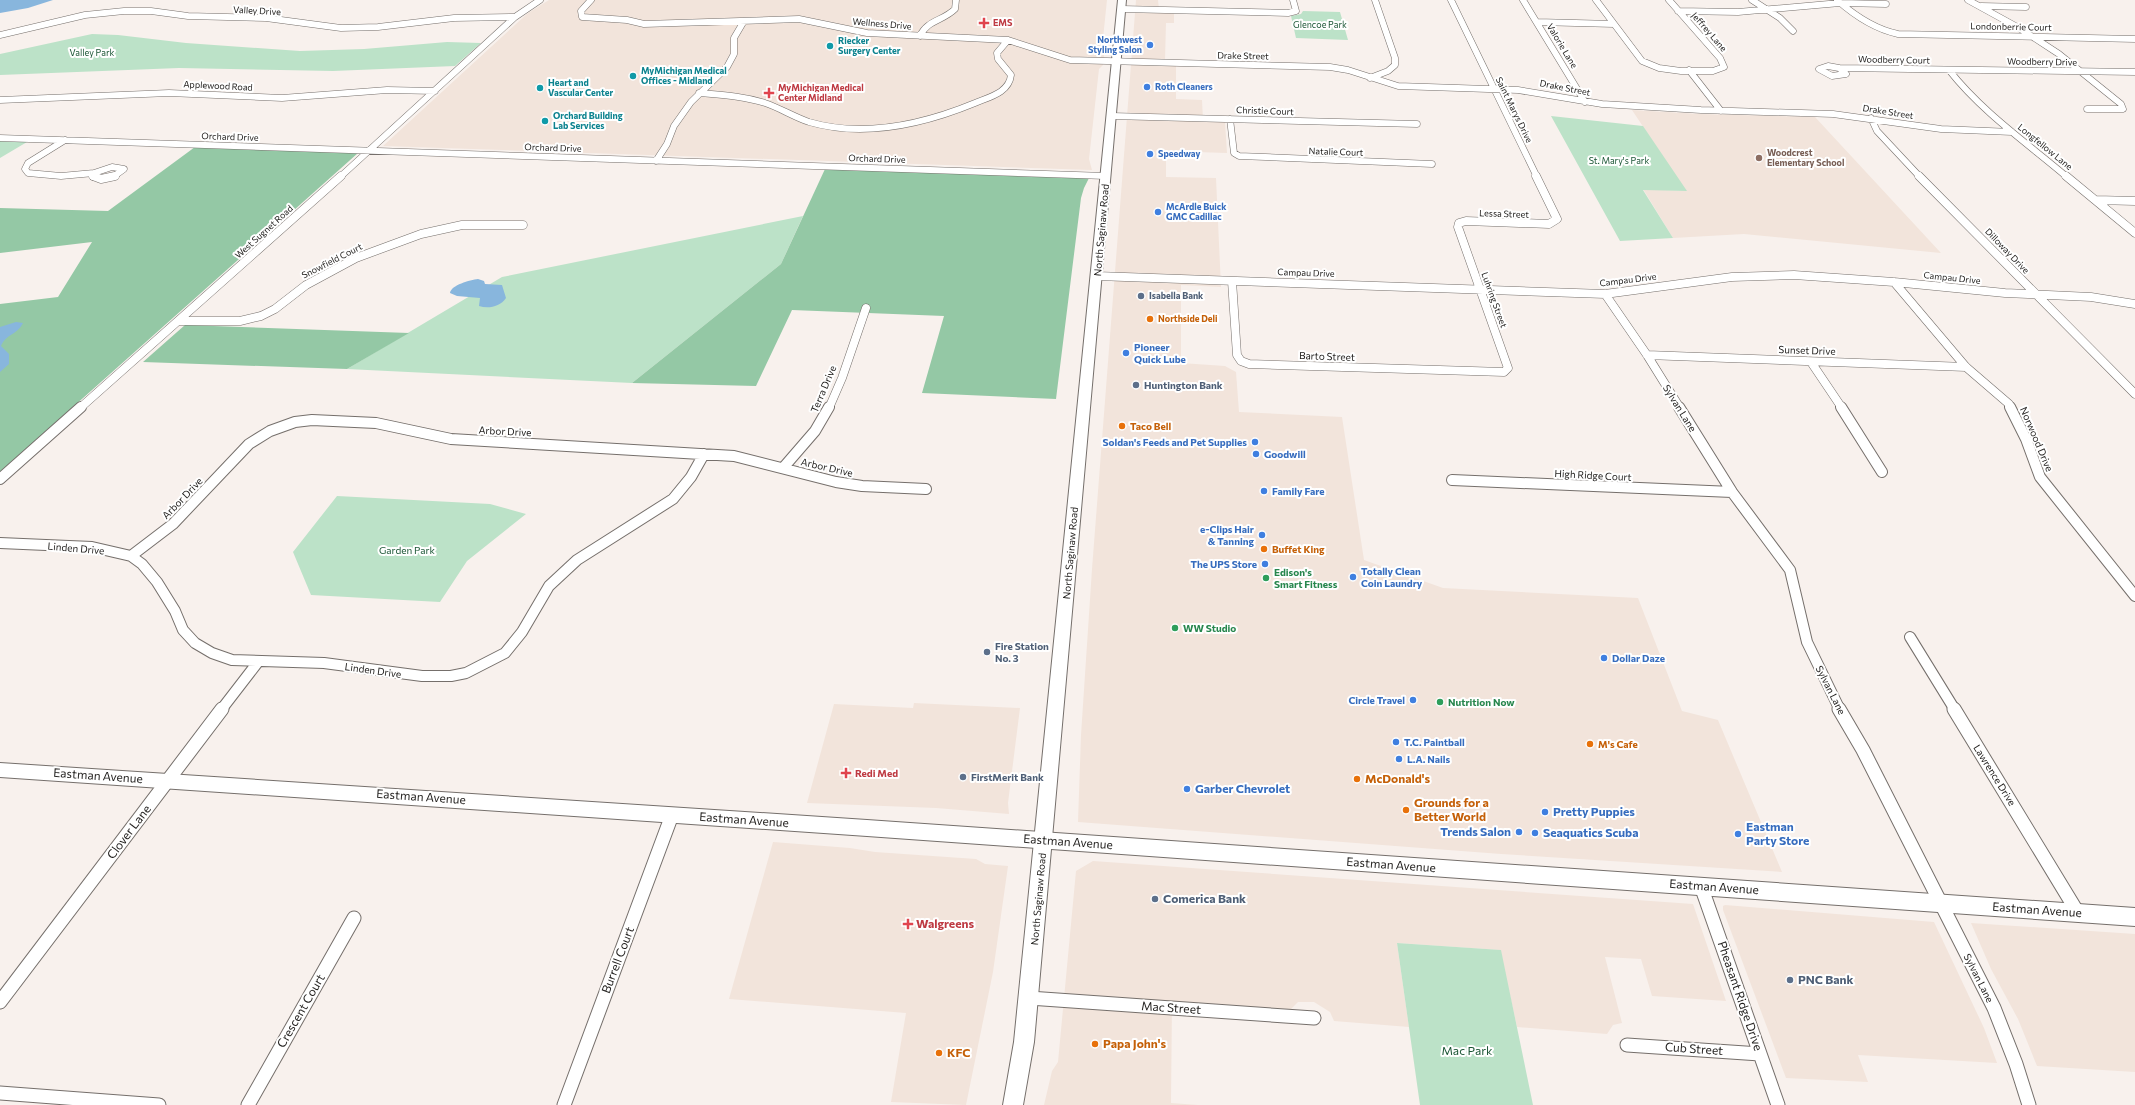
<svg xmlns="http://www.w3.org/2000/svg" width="2135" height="1105" viewBox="0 0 2135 1105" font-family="Commissioner,sans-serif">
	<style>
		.built { fill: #f2e4db }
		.green { fill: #bce2c8 }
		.forest { fill: #94c8a5 }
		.water { fill: #88b6dd }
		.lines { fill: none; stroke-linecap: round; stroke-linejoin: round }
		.street-far3-casing { stroke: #756f6b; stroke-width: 7 }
		.street-far2-casing { stroke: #756f6b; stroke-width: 9 }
		.street-far1-casing { stroke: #756f6b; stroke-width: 12 }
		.street-casing { stroke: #756f6b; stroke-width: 15 }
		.secondary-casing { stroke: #756f6b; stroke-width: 2 }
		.primary-casing { stroke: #756f6b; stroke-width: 2 }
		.street-far3 { stroke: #fff; stroke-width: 6 }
		.street-far2 { stroke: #fff; stroke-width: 8 }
		.street-far1 { stroke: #fff; stroke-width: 10 }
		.street { stroke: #fff; stroke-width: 13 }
		.secondary { fill: #fff; fill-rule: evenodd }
		.primary { fill: #fff; fill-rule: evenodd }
		.health-dot { fill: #e0444e; stroke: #fff; stroke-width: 1.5 }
		.shop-dot { fill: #3f7fe0; stroke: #fff; stroke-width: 1.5 }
		.culture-dot { fill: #0f9aa8; stroke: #fff; stroke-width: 1.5 }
		.education-dot { fill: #8d6e63; stroke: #fff; stroke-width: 1.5 }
		.service-dot { fill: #5c6f8a; stroke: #fff; stroke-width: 1.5 }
		.food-dot { fill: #e8710a; stroke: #fff; stroke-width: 1.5 }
		.leisure-dot { fill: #2e9e5b; stroke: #fff; stroke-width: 1.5 }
		.labels { text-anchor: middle; stroke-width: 4; stroke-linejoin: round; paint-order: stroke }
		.far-street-label { font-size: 9px; fill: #242220; stroke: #fff }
		.far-health-label { font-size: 9px; font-weight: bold; fill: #be3a42; stroke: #fff; text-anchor: start }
		.far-park-label { font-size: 9px; fill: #1a5534; stroke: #fff }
		.far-shop-label { font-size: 9px; font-weight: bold; fill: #366cbe; stroke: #fff; text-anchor: start }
		.far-culture-label { font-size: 9px; font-weight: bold; fill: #0d838f; stroke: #fff; text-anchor: start }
		.far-education-label { font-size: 9px; font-weight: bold; fill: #785e54; stroke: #fff; text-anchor: start }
		.far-service-label { font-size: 9px; font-weight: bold; fill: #4e5e75; stroke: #fff; text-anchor: start }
		.far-food-label { font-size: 9px; font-weight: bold; fill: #c56008; stroke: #fff; text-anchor: start }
		.street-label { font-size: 10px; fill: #242220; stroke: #fff }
		.shop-label { font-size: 10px; font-weight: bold; fill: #366cbe; stroke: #fff; text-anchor: start }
		.service-label { font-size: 10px; font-weight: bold; fill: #4e5e75; stroke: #fff; text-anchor: start }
		.food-label { font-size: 10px; font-weight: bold; fill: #c56008; stroke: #fff; text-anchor: start }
		.park-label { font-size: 10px; fill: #1a5534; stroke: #fff }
		.leisure-label { font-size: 10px; font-weight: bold; fill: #27864d; stroke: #fff; text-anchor: start }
		.health-label { font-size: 10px; font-weight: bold; fill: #be3a42; stroke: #fff; text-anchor: start }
		.near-street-label { font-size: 12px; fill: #242220; stroke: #fff }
		.near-food-label { font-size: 12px; font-weight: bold; fill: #c56008; stroke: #fff; text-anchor: start }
		.near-shop-label { font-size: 12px; font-weight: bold; fill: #366cbe; stroke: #fff; text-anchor: start }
		.near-service-label { font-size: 12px; font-weight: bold; fill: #4e5e75; stroke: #fff; text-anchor: start }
		.near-health-label { font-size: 12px; font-weight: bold; fill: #be3a42; stroke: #fff; text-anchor: start }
		.near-park-label { font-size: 12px; fill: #1a5534; stroke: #fff }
	</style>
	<rect width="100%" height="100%" fill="#f8f1ed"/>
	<!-- built -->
	<path class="built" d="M549,0H1107L1102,48L1104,56L1103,65L1099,69L1089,159L1092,170L383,146L528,13Z
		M1136,0H1158L1159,9L1174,11V23H1166L1165,60H1176V99L1202,100L1203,120L1225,122L1227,153L1166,151V177L1216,178L1221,287L1181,285V363L1225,366L1236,372L1239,412L1342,417L1364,560L1443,588L1638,598L1682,711L1718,720L1782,872L1501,854L1078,822L1081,735L1092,569Z
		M1632,110L1700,114L1815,117L1941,253L1744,234L1673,238L1643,189L1686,191Z
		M914,703L1020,708L1008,803L1009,814L936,808L807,803L834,704L913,708Z
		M773,842L850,848L875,852L976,859L985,864L1008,866L993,972L966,1105L891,1102L906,1013L729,999Z
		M1093,861L1693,904L1726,1001L1652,996L1641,959L1605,957L1622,1023L1613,1025L1607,1034L1517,1027L1500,950L1397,943L1409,1027L1334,1021L1330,1012L1314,1002H1298L1290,1010L1172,1001L1171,1103L1198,1105H1044L1052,1071L1058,1062L1076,871Z
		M1725,905L1934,922L1984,1028L1997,1063L1858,1055L1868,1082L1786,1078L1723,910V906Z
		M1971,923L2135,934V1072L2037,1066L2018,1019L1991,969Z"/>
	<!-- green -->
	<path class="green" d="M1303,11L1340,12L1348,40L1296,38L1291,16L1301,14Z
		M92,34L118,35L186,43L300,51L364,49L447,42L481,43L455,66L333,71L179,68L0,75V54Z
		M1551,116L1643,126L1687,191L1643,190L1673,238L1620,241Z
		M0,141L27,142L0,158Z
		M803,216L781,264L632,383L347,369L502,277Z
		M337,496L490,504L526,514L467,561L440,602L311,595L293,552Z
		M1397,943L1501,950L1533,1105H1420Z"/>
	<!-- forest -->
	<path class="forest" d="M195,147L358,153L0,472V304L58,297L92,242L0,253V208L108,211Z
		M825,169L1089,178L1084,188L1081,198L1056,399L922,393L944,316L792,310L756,386L632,383L781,264Z
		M185,325L409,333L347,369L143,362Z"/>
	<!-- water -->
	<path class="water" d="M0,0H53L28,8L0,13Z
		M478,279L484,281L485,284L502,285L506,298C500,307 488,309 479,306L480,298L457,296L450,293C451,285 470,280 478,279Z
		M16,322L23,323C17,335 6,334 1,346L9,354V364L0,372V327Z"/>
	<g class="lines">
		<!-- street-far3 casing -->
		<g class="street-far3-casing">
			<path id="street-far3" d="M591,0L581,11L582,17L627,20L644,24L799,19L867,33L1008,40L1070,60L1330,67L1348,70L1398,86L1518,90L1602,104L1701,110L1833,114L1941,129L2012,132
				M1451,0L1537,177
				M1523,0L1585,102
				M1596,0L1642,61L1659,68L1681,71H1713L1724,67L1720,58L1669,0
				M1752,0L1780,18L1793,31
				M1837,0C1855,16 1874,29 1898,34L2135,39
				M1968,0L2019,28L2059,54L2121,104L2123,109H2087
				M1981,6L2026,7
				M1122,9L1288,13L1296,11L1293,0
				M1678,11L1738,12L1840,3L1886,4
				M1537,22L1614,24
				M0,35L85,15L124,11H151L188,16L266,18L341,28L378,27L454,18L515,17
				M920,36C927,20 943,21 955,9L956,0
				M1828,66L1839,68L1846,74L1832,76L1819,69Z
				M727,67L734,54V38L744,21
				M1839,68L2135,72
				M1689,70L1721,111
				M1949,70C1982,112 2027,143 2067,177
				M1370,78L1388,71L1395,65V58L1375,0
				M699,93C721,95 743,96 765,103C780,108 794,117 809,122C864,138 924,124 975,103C989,97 1009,93 1011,75L998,59L997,53L1008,40
				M0,100L169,93L282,98L387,90L435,91
				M1112,116L1417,124
				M1871,118L1877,131L1920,177
				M1230,119L1234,153L1239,156L1432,164
				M0,138L1106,176
				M65,140L28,163L25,169L28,173L61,176L94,173
				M656,161L667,144L674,126L691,102L726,68
				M94,173L112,167L124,169L113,177
				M93,177L94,173
				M340,177L515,17L540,0"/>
		</g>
		<!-- street-far2 casing -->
		<g class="street-far2-casing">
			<path id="street-far2" d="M93,176L101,179L115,176
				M1919,176L2135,394
				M2066,176L2135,233
				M2096,200L2135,201
				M1097,276L1605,294L1732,277L1794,275L1894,282L2005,293L2091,297L2135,304
				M1232,281L1237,355L1241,361L1249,364L1504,372L1508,368L1458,227L1459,223L1466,221L1549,224L1557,219L1536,176
				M1894,282L1966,367L2009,404L2011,408
				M1605,294L1647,355L1680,408
				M180,321H240L261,316L275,309L306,285L356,258L421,234L462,225H523
				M1647,355L1966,367
				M1811,362L1842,408
				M80,408L341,176
				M829,408L842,378L866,308"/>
		</g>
		<!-- street-far1 casing -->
		<g class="street-far1-casing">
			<path id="street-far1" d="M1679,407L1732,492L1790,570L1807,642L1840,710
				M1841,407L1882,472
				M2010,407L2026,439L2040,477L2135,596
				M783,468L815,431L829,407
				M0,479L81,407
				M1452,480L1732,492
				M0,543L92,547L131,556L142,564L157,582L175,611L183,630L195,643L212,653L232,660L324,663L422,676H451L466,673L505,653L522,632L549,586L577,560L673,499L691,477L704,454
				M131,556L173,524L249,444L270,431L295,422L312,420L376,423L451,439L734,456L836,482L862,486L926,489
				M1910,637L1955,710
				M221,710L258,662"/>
		</g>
		<!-- street casing -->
		<g class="street-casing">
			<path id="street" d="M1839,709L1863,750L1994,1008L2016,1064L2029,1105
				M1954,709L2078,913
				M1701,886L1778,1105
				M1029,998L1314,1018
				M0,1002L222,709
				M1627,1045L1760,1054
				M0,1093L159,1105
				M248,1105L354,918
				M564,1105L672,815"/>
		</g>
		<!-- secondary casing -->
		<g class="secondary-casing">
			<path id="secondary" d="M1118,0H1126L1034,1042L1023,1105H1003L1014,1042Z"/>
		</g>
		<!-- primary casing -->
		<g class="primary-casing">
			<path id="primary" d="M0,763L867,820L2135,908V926L867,836L0,777Z"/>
		</g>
		<!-- street-far3 -->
		<use href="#street-far3" class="street-far3"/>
		<!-- street-far2 -->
		<use href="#street-far2" class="street-far2"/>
		<!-- street-far1 -->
		<use href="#street-far1" class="street-far1"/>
		<!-- street -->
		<use href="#street" class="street"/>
		<!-- secondary -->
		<use href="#secondary" class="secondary"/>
		<!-- primary -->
		<use href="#primary" class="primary"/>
	</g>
	<!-- markers -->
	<g class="health-dot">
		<path d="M982 17h4v4h4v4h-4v4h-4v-4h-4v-4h4z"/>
		<path d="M767 87h4v4h4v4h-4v4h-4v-4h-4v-4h4z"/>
		<path d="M844 767h4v4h4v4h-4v4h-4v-4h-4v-4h4z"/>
		<path d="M906 918h4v4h4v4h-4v4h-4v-4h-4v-4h4z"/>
	</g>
	<g class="shop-dot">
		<circle cx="1150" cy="45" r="4"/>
		<circle cx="1147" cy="87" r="4"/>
		<circle cx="1150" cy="154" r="4"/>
		<circle cx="1158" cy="212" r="4"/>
		<circle cx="1126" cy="353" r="4"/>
		<circle cx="1255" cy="442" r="4"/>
		<circle cx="1256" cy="454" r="4"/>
		<circle cx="1264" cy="491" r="4"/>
		<circle cx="1262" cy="535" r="4"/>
		<circle cx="1265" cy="564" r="4"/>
		<circle cx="1353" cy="577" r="4"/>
		<circle cx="1604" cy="658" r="4"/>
		<circle cx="1413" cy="700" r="4"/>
		<circle cx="1396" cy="742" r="4"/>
		<circle cx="1399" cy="759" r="4"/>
		<circle cx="1187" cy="789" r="4"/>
		<circle cx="1545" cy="812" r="4"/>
		<circle cx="1519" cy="832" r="4"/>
		<circle cx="1535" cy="833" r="4"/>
		<circle cx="1738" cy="834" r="4"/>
	</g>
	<g class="culture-dot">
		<circle cx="830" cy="46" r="4"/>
		<circle cx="633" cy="76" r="4"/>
		<circle cx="540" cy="88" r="4"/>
		<circle cx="545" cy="121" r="4"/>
	</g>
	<circle class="education-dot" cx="1759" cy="158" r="4"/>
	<g class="service-dot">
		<circle cx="1141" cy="296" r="4"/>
		<circle cx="1136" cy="385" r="4"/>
		<circle cx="987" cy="652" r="4"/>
		<circle cx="963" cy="777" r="4"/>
		<circle cx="1155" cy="899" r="4"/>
		<circle cx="1790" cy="980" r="4"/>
	</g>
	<g class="food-dot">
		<circle cx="1150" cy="319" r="4"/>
		<circle cx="1122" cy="426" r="4"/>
		<circle cx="1264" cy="549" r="4"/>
		<circle cx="1590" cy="744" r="4"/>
		<circle cx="1357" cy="779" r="4"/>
		<circle cx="1406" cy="810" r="4"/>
		<circle cx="1095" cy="1044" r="4"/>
		<circle cx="939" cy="1053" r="4"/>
	</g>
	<g class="leisure-dot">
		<circle cx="1266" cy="578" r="4"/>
		<circle cx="1175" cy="628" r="4"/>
		<circle cx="1440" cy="702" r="4"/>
	</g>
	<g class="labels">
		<!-- far-street labels -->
		<g class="far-street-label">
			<text transform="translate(257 11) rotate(3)" y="3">Valley Drive</text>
			<text transform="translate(882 24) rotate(5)" y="3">Wellness Drive</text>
			<text transform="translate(2011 27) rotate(1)" y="3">Londonberrie Court</text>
			<text transform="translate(1709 32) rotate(49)" y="3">Jeffrey Lane</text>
			<text transform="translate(1562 46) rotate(59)" y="3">Valorie Lane</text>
			<text transform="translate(1243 56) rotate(1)" y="3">Drake Street</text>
			<text transform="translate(1894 60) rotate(1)" y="3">Woodberry Court</text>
			<text transform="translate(2042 62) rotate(1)" y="3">Woodberry Drive</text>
			<text transform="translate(218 86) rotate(3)" y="3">Applewood Road</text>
			<text transform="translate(1565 88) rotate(11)" y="3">Drake Street</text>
			<text transform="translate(1514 110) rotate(64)" y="3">Saint Marys Drive</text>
			<text transform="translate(1265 111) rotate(2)" y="3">Christie Court</text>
			<text transform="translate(1888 112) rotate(9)" y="3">Drake Street</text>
			<text transform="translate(230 137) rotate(2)" y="3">Orchard Drive</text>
			<text transform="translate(2045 147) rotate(39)" y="3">Longfellow Lane</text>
			<text transform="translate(553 148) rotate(2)" y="3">Orchard Drive</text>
			<text transform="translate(1336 152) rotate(2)" y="3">Natalie Court</text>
			<text transform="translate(877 159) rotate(2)" y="3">Orchard Drive</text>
			<text transform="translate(1504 214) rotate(2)" y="3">Lessa Street</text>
			<text transform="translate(264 232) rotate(-42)" y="3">West Sugnet Road</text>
			<text transform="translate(2007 251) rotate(46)" y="3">Dilloway Drive</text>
			<text transform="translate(332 261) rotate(-27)" y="3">Snowfield Court</text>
			<text transform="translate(1306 273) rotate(2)" y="3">Campau Drive</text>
			<text transform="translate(1952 278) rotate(6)" y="3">Campau Drive</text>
			<text transform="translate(1628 280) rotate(-7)" y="3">Campau Drive</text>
			<text transform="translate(1494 300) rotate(70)" y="3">Luhring Street</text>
		</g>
		<!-- far-health labels -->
		<g class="far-health-label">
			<text x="993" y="26">EMS</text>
			<text x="778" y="91">MyMichigan Medical<tspan x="778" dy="10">Center Midland</tspan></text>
		</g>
		<!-- far-park labels -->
		<g class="far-park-label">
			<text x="1320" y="28">Glencoe Park</text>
			<text x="92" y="56">Valley Park</text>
			<text x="1619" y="164">St. Mary's Park</text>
		</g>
		<!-- far-shop labels -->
		<g class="far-shop-label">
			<text x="1142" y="43" text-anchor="end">Northwest<tspan x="1142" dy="10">Styling Salon</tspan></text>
			<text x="1155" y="90">Roth Cleaners</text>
			<text x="1158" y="157">Speedway</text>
			<text x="1166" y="210">McArdle Buick<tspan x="1166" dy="10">GMC Cadillac</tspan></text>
		</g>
		<!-- far-culture labels -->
		<g class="far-culture-label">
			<text x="838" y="44">Riecker<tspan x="838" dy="10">Surgery Center</tspan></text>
			<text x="641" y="74">MyMichigan Medical<tspan x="641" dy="10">Offices - Midland</tspan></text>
			<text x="548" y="86">Heart and<tspan x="548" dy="10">Vascular Center</tspan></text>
			<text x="553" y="119">Orchard Building<tspan x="553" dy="10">Lab Services</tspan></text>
		</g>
		<!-- far-education labels -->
		<g class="far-education-label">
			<text x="1767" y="156">Woodcrest<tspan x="1767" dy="10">Elementary School</tspan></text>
		</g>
		<!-- far-service labels -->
		<g class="far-service-label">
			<text x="1149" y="299">Isabella Bank</text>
		</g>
		<!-- far-food labels -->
		<g class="far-food-label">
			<text x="1158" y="322">Northside Deli</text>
		</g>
		<!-- street labels -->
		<g class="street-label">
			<text transform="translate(1101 230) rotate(-85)" y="4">North Saginaw Road</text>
			<text transform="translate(1807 350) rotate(2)" y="4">Sunset Drive</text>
			<text transform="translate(1327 356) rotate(2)" y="4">Barto Street</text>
			<text transform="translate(823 389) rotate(-67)" y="4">Terra Drive</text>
			<text transform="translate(1680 408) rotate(58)" y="4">Sylvan Lane</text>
			<text transform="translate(505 431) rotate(3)" y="4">Arbor Drive</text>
			<text transform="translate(2037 439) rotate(67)" y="4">Norwood Drive</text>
			<text transform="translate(827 467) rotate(13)" y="4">Arbor Drive</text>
			<text transform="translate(1593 475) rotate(3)" y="4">High Ridge Court</text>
			<text transform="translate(182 498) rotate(-46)" y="4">Arbor Drive</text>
			<text transform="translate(76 548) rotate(5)" y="4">Linden Drive</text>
			<text transform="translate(1070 553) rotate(-85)" y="4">North Saginaw Road</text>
			<text transform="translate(373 670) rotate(8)" y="4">Linden Drive</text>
			<text transform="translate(1831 690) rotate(63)" y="4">Sylvan Lane</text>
			<text transform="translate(1995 775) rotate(58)" y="4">Lawrence Drive</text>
			<text transform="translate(1038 899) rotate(-85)" y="4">North Saginaw Road</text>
			<text transform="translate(1979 978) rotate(63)" y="4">Sylvan Lane</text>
		</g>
		<!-- shop labels -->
		<g class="shop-label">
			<text x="1134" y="351">Pioneer<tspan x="1134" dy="12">Quick Lube</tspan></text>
			<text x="1247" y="446" text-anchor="end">Soldan's Feeds and Pet Supplies</text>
			<text x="1264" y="458">Goodwill</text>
			<text x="1272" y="495">Family Fare</text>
			<text x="1254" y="533" text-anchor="end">e-Clips Hair<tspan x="1254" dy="12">&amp; Tanning</tspan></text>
			<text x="1257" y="568" text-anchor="end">The UPS Store</text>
			<text x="1361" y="575">Totally Clean<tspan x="1361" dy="12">Coin Laundry</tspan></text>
			<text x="1612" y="662">Dollar Daze</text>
			<text x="1405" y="704" text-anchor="end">Circle Travel</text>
			<text x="1404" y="746">T.C. Paintball</text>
			<text x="1407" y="763">L.A. Nails</text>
		</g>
		<!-- service labels -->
		<g class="service-label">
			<text x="1144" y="389">Huntington Bank</text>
			<text x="995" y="650">Fire Station<tspan x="995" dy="12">No. 3</tspan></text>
			<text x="971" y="781">FirstMerit Bank</text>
		</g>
		<!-- food labels -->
		<g class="food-label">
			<text x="1130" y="430">Taco Bell</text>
			<text x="1272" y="553">Buffet King</text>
			<text x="1598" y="748">M's Cafe</text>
		</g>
		<!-- park labels -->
		<g class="park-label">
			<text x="407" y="554">Garden Park</text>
		</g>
		<!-- leisure labels -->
		<g class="leisure-label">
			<text x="1274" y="576">Edison's<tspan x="1274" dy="12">Smart Fitness</tspan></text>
			<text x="1183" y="632">WW Studio</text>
			<text x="1448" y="706">Nutrition Now</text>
		</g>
		<!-- health labels -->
		<g class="health-label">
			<text x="855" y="777">Redi Med</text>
		</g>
		<!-- near-street labels -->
		<g class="near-street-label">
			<text transform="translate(98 776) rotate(4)" y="4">Eastman Avenue</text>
			<text transform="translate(421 797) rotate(4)" y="4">Eastman Avenue</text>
			<text transform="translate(744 820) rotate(4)" y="4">Eastman Avenue</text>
			<text transform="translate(129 832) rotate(-53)" y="4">Clover Lane</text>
			<text transform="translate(1068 842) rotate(4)" y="4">Eastman Avenue</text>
			<text transform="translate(1391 865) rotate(4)" y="4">Eastman Avenue</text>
			<text transform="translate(1714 887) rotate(4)" y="4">Eastman Avenue</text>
			<text transform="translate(2037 910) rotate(4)" y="4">Eastman Avenue</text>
			<text transform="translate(618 960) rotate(-69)" y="4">Burrell Court</text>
			<text transform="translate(1740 996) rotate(71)" y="4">Pheasant Ridge Drive</text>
			<text transform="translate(1171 1008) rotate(4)" y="4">Mac Street</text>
			<text transform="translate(301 1011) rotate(-60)" y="4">Crescent Court</text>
			<text transform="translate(1694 1049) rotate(4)" y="4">Cub Street</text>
		</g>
		<!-- near-food labels -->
		<g class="near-food-label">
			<text x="1365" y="783">McDonald's</text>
			<text x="1414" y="807">Grounds for a<tspan x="1414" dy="14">Better World</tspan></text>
			<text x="1103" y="1048">Papa John's</text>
			<text x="947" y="1057">KFC</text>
		</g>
		<!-- near-shop labels -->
		<g class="near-shop-label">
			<text x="1195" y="793">Garber Chevrolet</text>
			<text x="1553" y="816">Pretty Puppies</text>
			<text x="1746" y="831">Eastman<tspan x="1746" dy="14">Party Store</tspan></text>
			<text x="1511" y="836" text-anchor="end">Trends Salon</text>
			<text x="1543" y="837">Seaquatics Scuba</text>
		</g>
		<!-- near-service labels -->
		<g class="near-service-label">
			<text x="1163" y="903">Comerica Bank</text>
			<text x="1798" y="984">PNC Bank</text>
		</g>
		<!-- near-health labels -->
		<g class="near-health-label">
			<text x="916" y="928">Walgreens</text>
		</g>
		<!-- near-park labels -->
		<g class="near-park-label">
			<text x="1467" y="1055">Mac Park</text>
		</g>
	</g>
</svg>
